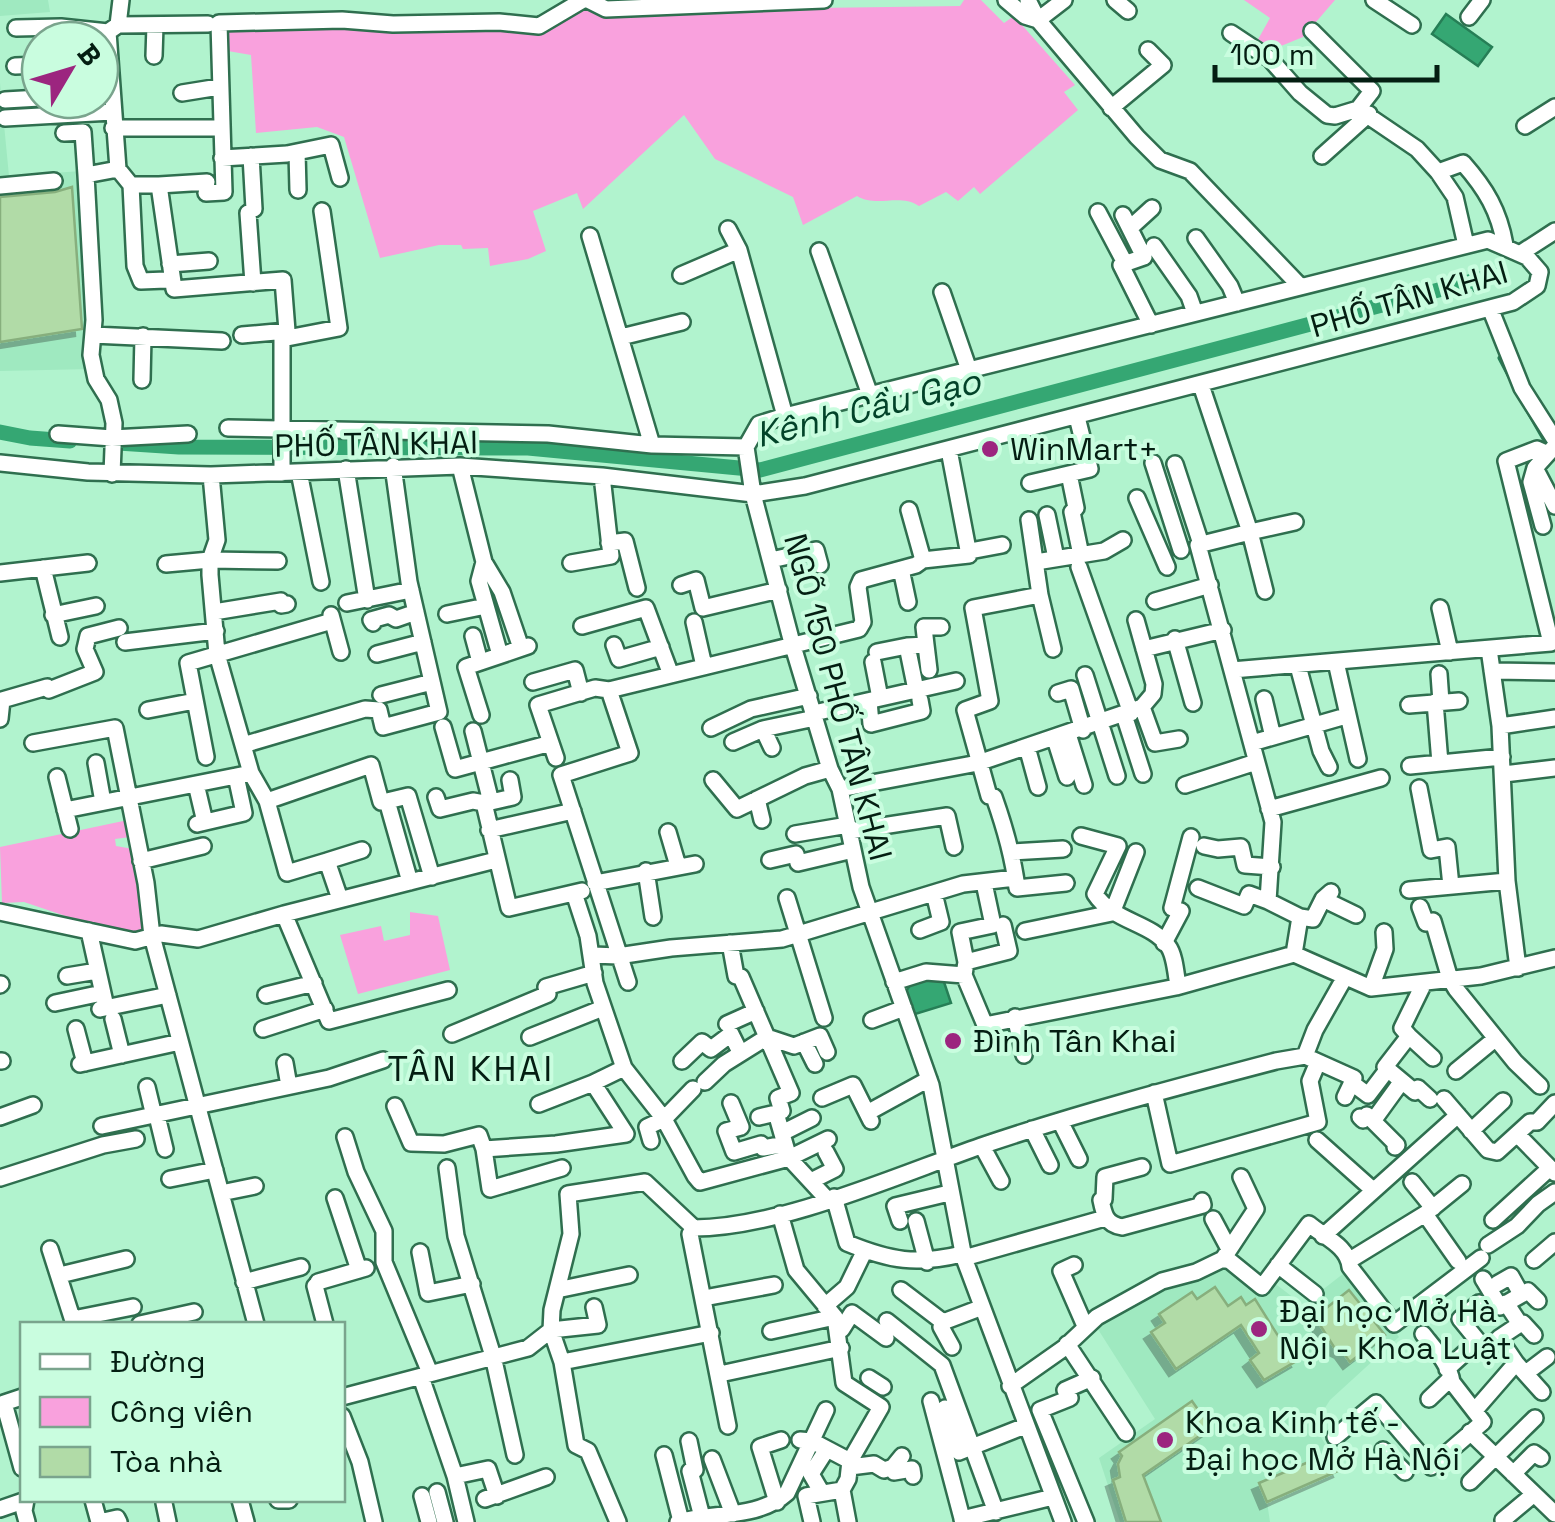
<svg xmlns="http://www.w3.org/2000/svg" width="1555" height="1522" viewBox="0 0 1555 1522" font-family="'Space Grotesk',sans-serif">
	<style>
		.built { fill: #9fe9c0 }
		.green { fill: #f9a1dd }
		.water { fill: #35a773; stroke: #267e56; stroke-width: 2.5 }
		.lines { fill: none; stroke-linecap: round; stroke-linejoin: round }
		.stream { stroke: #267e56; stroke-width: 5 }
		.canal { stroke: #35a773; stroke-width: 15 }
		.building { fill: #b1dba7; stroke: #87af7d; stroke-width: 2.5; filter: url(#shadow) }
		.minor-casing { stroke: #2f6f4f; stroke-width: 20 }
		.minor { stroke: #fff; stroke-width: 15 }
		.poi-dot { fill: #9c257f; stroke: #c9fddf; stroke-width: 4 }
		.labels { text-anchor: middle; stroke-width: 8; stroke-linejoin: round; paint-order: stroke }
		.street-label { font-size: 32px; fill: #041e12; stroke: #c9fddf }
		.poi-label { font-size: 32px; fill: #041e12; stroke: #c9fddf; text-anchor: start }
		.water-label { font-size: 35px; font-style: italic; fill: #024329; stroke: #c9fddf }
		.neighbourhood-label { font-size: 35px; letter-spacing: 2.5px; fill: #041e12; stroke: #c9fddf }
	</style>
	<defs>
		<filter id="shadow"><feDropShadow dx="-7" dy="7" stdDeviation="0" flood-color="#0004"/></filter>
	</defs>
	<rect width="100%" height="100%" fill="#b1f3ce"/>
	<!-- built -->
	<path class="built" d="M0,0H48L50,12L0,16Z
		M0,83L9,176L82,171L92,369L0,371Z
		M1226,1267L1273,1282L1303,1305L1348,1270L1399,1337L1330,1400L1314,1425L1340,1470L1267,1502L1270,1522H1120L1099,1458L1155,1419L1094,1323L1161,1285Z"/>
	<!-- green -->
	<path class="green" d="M964,0H981L1004,23L1014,16L1075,85L1064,92L1078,110L980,194L974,187L958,201L946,192L919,206C899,193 877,208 857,196L803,225L793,197L715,159L684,115L583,209L577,193L533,211L546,251L528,259L490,266L488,248L463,249L461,245H439L380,258L344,137L317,127L256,133L251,55L222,50V26L520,29L586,2L605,11L960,6Z
		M1244,0H1335L1303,37L1269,51L1256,43L1270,18Z
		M128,820L130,837L115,839L116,846L133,849L145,933L128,937L24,902L2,903L0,847Z
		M410,912L438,916L450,970L358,994L340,935L381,926L384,941L410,935Z"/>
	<!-- water -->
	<path class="water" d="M1446,14L1492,47L1478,66L1432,34Z
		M931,978L944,982L951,1003L912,1015L905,993L912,982Z"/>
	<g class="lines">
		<!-- stream -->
		<path class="stream" d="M1472,281L1475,290
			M1500,358L1510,377
			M1527,409L1555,458"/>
		<!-- canal -->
		<path class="canal" d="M0,432L30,438L70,441
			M118,443L179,447L528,448L760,470L1495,275"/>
	</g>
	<!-- building -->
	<path class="building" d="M72,187L82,329L0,342V197L55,192Z
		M1215,1287L1228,1306L1241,1297L1246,1305L1255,1299L1285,1347L1288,1345L1298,1360L1264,1380L1250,1360L1259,1353L1241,1325L1176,1369L1151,1332L1165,1323L1159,1314L1192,1292L1197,1299Z
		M1349,1290L1385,1335L1350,1362L1342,1351L1334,1347L1315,1317Z
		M1192,1401L1211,1428L1143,1475L1161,1522H1126L1113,1480L1120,1477L1118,1464L1122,1456L1119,1452Z
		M1332,1452L1340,1470L1267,1502L1259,1483Z"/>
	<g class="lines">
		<!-- minor casing -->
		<g class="minor-casing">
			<path id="minor" d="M588,0L606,9L824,0
				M1006,0L1025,16L1038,20
				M1028,0L1038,20L1137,137L1160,160L1190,171L1300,286
				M1115,0L1128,11
				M1374,0L1412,25
				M1469,17L1482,0
				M1038,20L1064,0
				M118,25L208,24
				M16,28L61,27L108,32
				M1312,31L1372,91L1358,109
				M1231,33L1270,59L1300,93L1327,115L1335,116L1358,109L1417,149L1438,172L1455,197L1466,245
				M154,56L155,25
				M15,66L40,65
				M182,93L219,87
				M5,100L40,98
				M1111,108L1163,65L1148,50
				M5,118L112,112
				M1525,126L1555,107
				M113,128H220
				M64,133L83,132L86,175
				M297,152L298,190
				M251,156L254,209
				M1322,156L1369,114
				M222,158L287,154L331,145L340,178
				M118,169L108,32L118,25L121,0
				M1438,172L1463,163C1486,189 1499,211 1505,245
				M131,185L135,266L141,281L166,280
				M159,185L207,182
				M0,186L54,181
				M206,193L224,192L219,23L342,20L393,24L499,22L539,26L583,0
				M1098,212L1125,263
				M248,213L253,283
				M1123,215L1144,257L1121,265L1151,325
				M1130,228L1152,208
				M728,229L739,250L785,416
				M590,236L652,445
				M1196,238L1230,286L1237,303
				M1154,246L1189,296L1195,313
				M819,251L870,395
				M1521,253L1555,231
				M170,264L209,261
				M681,275L739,250
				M942,292L969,370
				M1490,308L1522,388L1555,440
				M93,335L222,341
				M242,335L287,331
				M621,337L682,322
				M282,339L339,328L322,211
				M142,380L143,336
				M1201,385L1250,532L1198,545L1273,822L1268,901L1300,917L1294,954
				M228,428L548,434L652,445L746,447
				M58,434L112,438L188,434
				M1554,447L1535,468L1555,506
				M0,463L88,472L211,475L460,466L602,476L753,494L805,486L1513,302L1537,286L1540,272
				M1153,463L1181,550
				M1175,464L1201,544
				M460,466L484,562L502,592L521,648
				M1535,468L1531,482L1543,526
				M346,469L367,600
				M299,472L321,582
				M112,474L114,423L109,400L96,379L91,355L94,320L86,175L118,169L131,185H159L174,289L283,280L287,331L282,339V473
				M1069,474L1076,508L1072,512L1081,555
				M211,475L217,540L210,560V575L217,654L251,773L267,801L287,873L327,861L340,899
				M1030,483L1090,469L1077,417
				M1137,498L1167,567
				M909,510L923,560
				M1047,515L1056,558
				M1029,520L1040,595L1053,649
				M609,543L625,541L637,588
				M970,551L1002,545
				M771,560L816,550L820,565
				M484,562L479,581L500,655
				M1036,562L1104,551L1123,540
				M571,563L611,556L602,476
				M166,564L210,560L278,561
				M1079,567L1131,713
				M43,568L60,637
				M901,569L908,602
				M0,573L88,563
				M681,585L696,580L703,608L779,590
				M1265,591L1250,532L1295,522
				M1040,595L973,608L990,701L965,710L989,796L994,797C1005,828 1013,856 1017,888L1066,883
				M1155,601L1210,585
				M347,603L411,590
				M1440,608L1450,652
				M214,612L281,601V605L287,604
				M447,614L486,606
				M53,615L96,606
				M331,615L341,652
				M694,622L704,666
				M373,623L371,620L389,615L396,619L416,612
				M582,626L646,608L671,675
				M473,636L480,662
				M1175,639L1193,703
				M125,642L216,631
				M614,645L619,659L661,647
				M926,645L929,670
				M1144,649L1223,630
				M1489,649L1500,726L1507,881L1518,968
				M877,652L907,646
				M377,654L423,642
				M873,662L880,698
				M1336,662L1358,759
				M1298,666L1321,751L1329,767
				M1232,670L1551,643L1506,461L1537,449L1546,453
				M1492,671L1555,672
				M1439,674L1441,702
				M1085,675L1117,776
				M533,682L575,670L581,693
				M609,690L630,753L561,775L628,982
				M916,690L907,646L926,645L924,627H941
				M1058,693L1071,689L1083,730
				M381,695L432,682
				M1264,699L1273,737
				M869,701L871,724L922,711L920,700
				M1435,702L1440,763
				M1409,705L1459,701
				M1142,707L1155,743L1179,739
				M148,710L195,701
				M814,713L956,681
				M481,715L466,667L528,646
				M1124,715L1143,774
				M0,719L2,700L47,687L49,690L95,672L85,649L88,636L119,628
				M1500,726L1555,718
				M443,727L455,769L551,743
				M711,728L751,709L809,696
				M763,729L772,748
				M473,731L491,802L484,803
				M1068,734L1084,785
				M1055,739L1067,777
				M733,742L763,729L815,718
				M33,743L115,728L146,883L152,936L256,1324
				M1252,743L1346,716
				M243,745L365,709L379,710L383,727L439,712L409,582L393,466
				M1027,747L1038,787
				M206,757L188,663L332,621
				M556,758L538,705L595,688L609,690L859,629L863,622L858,587L861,580L916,565L923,560L969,555L949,450
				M96,763L103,802
				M1410,766L1502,757
				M1504,774L1555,768
				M57,777L70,829
				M713,780L737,809L805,776L830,769
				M196,784L205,822
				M1185,785L1256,762
				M1419,788L1431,850L1447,847L1451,886
				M840,789L978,763L1142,707L1153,694L1154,684L1136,620
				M436,797L440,809L473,801L484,803
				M757,799L762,820
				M267,801L371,765L381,802L387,801L410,882
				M387,801L408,796L432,877
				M491,802L513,797L510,780
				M484,803L509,908L582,891
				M1269,809L1381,778
				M65,810L251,773
				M197,824L244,813L236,776
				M489,830L573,811
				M850,831L947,816L954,847
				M668,832L678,866
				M795,834L848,825
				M1081,836L1118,846L1095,894C1113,922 1151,922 1168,946C1175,955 1176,975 1178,986
				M1204,846L1218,849L1241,847L1245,865L1272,867
				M1012,852L1063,849
				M770,860L796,854L798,863L853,850
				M141,861L203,846
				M327,861L362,850
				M646,871L653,917
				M595,883L695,864
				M1198,888L1244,906L1249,894L1268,901
				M1409,890L1507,881
				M574,893L588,936L595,983L624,1068L664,1119L695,1176L700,1182L789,1158L827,1199
				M787,898L824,1018
				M1323,899L1356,915
				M1420,907L1426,923L1433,921L1450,979L1456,989L1515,1062L1540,1086
				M0,912L135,941L161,934L198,939L284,914L496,860
				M284,914L329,1021L448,990
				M1300,917L1313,919L1323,899L1331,892
				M920,930L941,922L934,893
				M89,931L106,1007
				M1025,931L1112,913L1136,852
				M730,943L736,976L741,977L791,1093L778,1098L782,1111L776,1113
				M1164,943L1181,911L1172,908L1191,837
				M593,955L618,956L671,948L782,939L963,884L1015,878
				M966,962L1009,951L1003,925
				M964,975L966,962L960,932L993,925L984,883
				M67,976L97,971
				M894,982L926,972L964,975L985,1025L1176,987L1294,954L1371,988L1481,976L1555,958
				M1424,983L1402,1028L1409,1036L1385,1067L1415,1092L1418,1088L1430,1099
				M0,985L1,984
				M1371,988L1385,949L1384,932
				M266,995L314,983
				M55,1003L102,993
				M100,1009L168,995
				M1015,1017L1024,1055
				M113,1019L122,1055
				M872,1020L904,1008
				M727,1024L756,1011
				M76,1029L85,1063
				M263,1029L325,1009
				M452,1034L548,994L546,987L594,973
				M1409,1036L1433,1058
				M530,1037L603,1008
				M767,1037L794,1046L820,1036L827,1052
				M804,1042L815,1064
				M1305,1056L1315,1030L1345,977
				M0,1061H2
				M682,1061L702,1042L711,1049L731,1034L740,1052
				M285,1063L289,1086
				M80,1064L180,1042
				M1456,1071L1495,1039
				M705,1082L724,1064L767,1037
				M1352,1083L1368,1095L1387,1070
				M147,1087L154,1116
				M1154,1093L1170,1164L1318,1122L1310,1081L1318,1062
				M822,1098L853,1085L871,1121
				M1444,1099L1488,1150L1497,1152L1530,1122H1537L1555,1103
				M731,1103L741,1127L726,1131L734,1152L761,1144L763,1148L785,1144
				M539,1104L593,1083
				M395,1106L411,1143L444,1144L479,1135L484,1149L556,1144L626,1134L593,1083L624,1068
				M867,1113L929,1079
				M157,1116L165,1149
				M0,1117L33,1105
				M759,1117L776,1113L789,1158L828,1139
				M1360,1117L1363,1120L1367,1115L1397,1145L1395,1147
				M1060,1121L1079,1159
				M1373,1121L1402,1081
				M102,1126L329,1078L383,1060
				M1032,1129L1050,1165
				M1471,1131L1503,1101
				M782,1133L812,1118
				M1517,1134L1555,1173
				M345,1137L356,1172L384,1231V1262L430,1373
				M1317,1140L1373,1190
				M651,1141L647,1127L664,1119L693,1089
				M982,1146L1001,1181
				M484,1149L490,1189L562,1168
				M1142,1167L1105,1177L1104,1199L1101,1200C1104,1215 1106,1224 1122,1227L1203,1205L1202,1201
				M447,1168L456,1236L493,1356L515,1455
				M0,1178L103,1145L136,1139
				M170,1179L215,1170
				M811,1181L835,1169L826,1152
				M1412,1182L1433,1208
				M221,1193L255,1186
				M834,1197L847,1243C891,1261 916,1265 962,1254
				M335,1198L359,1270
				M780,1214L796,1270L835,1317L844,1383L881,1407L850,1461L848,1479L842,1490L848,1522
				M1425,1214L1458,1261
				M1213,1219L1229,1249
				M1493,1220L1550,1168
				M900,1221L895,1206L949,1193
				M916,1221L927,1262
				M694,1228L690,1234L728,1426
				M1323,1236L1458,1115
				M1488,1245L1517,1226L1538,1204L1555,1192
				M50,1249L74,1324
				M420,1252L428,1293L472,1284
				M964,1258L1105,1218
				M1223,1259L1256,1209L1241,1177
				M1350,1260L1425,1214L1462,1184
				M1534,1260L1555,1242
				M1074,1265L1061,1271L1085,1326
				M1278,1265L1315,1294
				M60,1275L126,1259
				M1483,1279L1500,1307L1528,1291L1538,1301
				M244,1282L301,1267
				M318,1282L366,1268
				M1497,1284L1511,1276L1521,1294
				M315,1286L325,1324
				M557,1290L629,1275
				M901,1290L943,1322L980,1308
				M704,1298L774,1285
				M1506,1303L1520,1324L1523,1323L1534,1335
				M825,1306L847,1287L865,1250
				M73,1319L133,1307
				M887,1321L942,1365L996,1512
				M943,1322L941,1327L952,1347
				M140,1324L194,1312
				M837,1328L842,1329L852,1313L886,1338
				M551,1330L598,1325L594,1307
				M771,1331L835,1317
				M1067,1344L1126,1433
				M562,1362L711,1333
				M1516,1363L1542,1392
				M1447,1369L1478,1341L1460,1319L1479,1303
				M1526,1373L1547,1357
				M720,1374L841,1348
				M421,1377L455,1476L488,1469L497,1496
				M869,1378L883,1387
				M1010,1386L1064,1348L1097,1317L1162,1281L1196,1272L1223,1259L1230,1261L1262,1287L1309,1224C1324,1237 1348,1246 1350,1267L1394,1324L1481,1258
				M22,1397L4,1403L22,1468
				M342,1397L528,1348L551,1330
				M1429,1399L1451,1378
				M931,1401L963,1522
				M945,1408L959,1452L1025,1426
				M1476,1409L1516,1363L1499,1338L1520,1324
				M342,1416L360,1462L374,1522
				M1470,1432L1555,1514
				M1335,1437L1376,1403L1431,1467L1483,1422L1452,1382C1450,1365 1433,1347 1423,1334
				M800,1440L812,1441L850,1461
				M689,1441L695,1470
				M1383,1450L1405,1472
				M664,1455L681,1521
				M712,1459L733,1514
				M850,1467L874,1464L884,1470L893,1467L902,1456
				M893,1467L894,1472L912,1469L913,1476
				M690,1471L702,1517
				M1513,1474L1534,1453L1541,1458
				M455,1476L466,1522
				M1470,1482L1535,1418
				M437,1492L445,1522
				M822,1493L811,1474L827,1449
				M422,1496L429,1522
				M485,1499L546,1477
				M26,1500L24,1511L27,1522
				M93,1500L99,1522L117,1518L119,1522
				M240,1500L246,1522
				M278,1500H289
				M777,1502L760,1447L781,1440
				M164,1503L168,1522
				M0,1509L26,1500
				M962,1519L1053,1497
				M1503,1520L1534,1494
				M618,1522L588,1451L576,1445L562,1362L551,1330L552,1310L571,1234L568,1194L645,1182L694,1228C779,1228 898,1175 981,1146C1078,1113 1177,1087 1276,1061L1305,1056L1354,1078L1345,1097
				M678,1522C713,1512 758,1519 787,1493L826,1410
				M812,1522L806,1496L842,1490
				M1063,1522L964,1258L931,1085L861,887L840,789L830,769L792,643L753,494L746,447L759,424L785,416L1488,240L1527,257L1540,272
				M1086,1522L1040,1410L1070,1398L1065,1390L1092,1378"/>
		</g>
		<!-- minor -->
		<use href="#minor" class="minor"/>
	</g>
	<!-- markers -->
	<g class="poi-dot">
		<circle cx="990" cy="449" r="10"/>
		<circle cx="953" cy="1041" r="10"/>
		<circle cx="1259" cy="1329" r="10"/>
		<circle cx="1165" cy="1440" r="10"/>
	</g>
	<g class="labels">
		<!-- street labels -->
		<g class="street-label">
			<text transform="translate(1409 299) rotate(-16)" y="11">PHỐ TÂN KHAI</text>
			<text transform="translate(376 444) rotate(-1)" y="11">PHỐ TÂN KHAI</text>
			<text transform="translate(838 697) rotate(75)" y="11">NGÕ 150 PHỐ TÂN KHAI</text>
		</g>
		<!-- poi labels -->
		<g class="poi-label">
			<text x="1010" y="460">WinMart+</text>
			<text x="973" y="1052">Đình Tân Khai</text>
			<text x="1279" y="1322">Đại học Mở Hà<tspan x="1279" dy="37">Nội - Khoa Luật</tspan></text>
			<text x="1185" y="1433">Khoa Kinh tế -<tspan x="1185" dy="37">Đại học Mở Hà Nội</tspan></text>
		</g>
		<!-- water labels -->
		<g class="water-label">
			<text transform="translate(868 408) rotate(-14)" y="12">Kênh Cầu Gạo</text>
		</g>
		<!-- neighbourhood labels -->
		<g class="neighbourhood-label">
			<text x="471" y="1081">TÂN KHAI</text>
		</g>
	</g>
	<!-- legend -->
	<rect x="20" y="1322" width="325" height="180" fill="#c9fddf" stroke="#7aa48d" stroke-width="2.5"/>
	<rect x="40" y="1354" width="50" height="15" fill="#ffffff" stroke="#7aa48d" stroke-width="2.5"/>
	<text x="110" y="1372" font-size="30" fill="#041e12">Đường</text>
	<rect x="40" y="1397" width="50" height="30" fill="#f9a1dd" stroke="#7aa48d" stroke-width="2.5"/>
	<text x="110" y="1422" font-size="30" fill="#041e12">Công viên</text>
	<rect x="40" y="1447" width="50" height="30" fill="#b1dba7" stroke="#7aa48d" stroke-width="2.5"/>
	<text x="110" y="1472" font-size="30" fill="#041e12">Tòa nhà</text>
	<!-- north arrow -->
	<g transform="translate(70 70) rotate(52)"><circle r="48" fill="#c9fddf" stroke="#7aa48d" stroke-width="2.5"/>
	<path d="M0-8L18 38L0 25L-18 38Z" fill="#9c257f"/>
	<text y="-15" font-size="28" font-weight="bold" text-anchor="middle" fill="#041e12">B</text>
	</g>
	<!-- scale -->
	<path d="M1215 65v15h222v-15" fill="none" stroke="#041e12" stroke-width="5"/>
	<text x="1230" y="65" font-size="30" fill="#041e12" stroke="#c9fddf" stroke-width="8" paint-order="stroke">100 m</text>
</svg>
